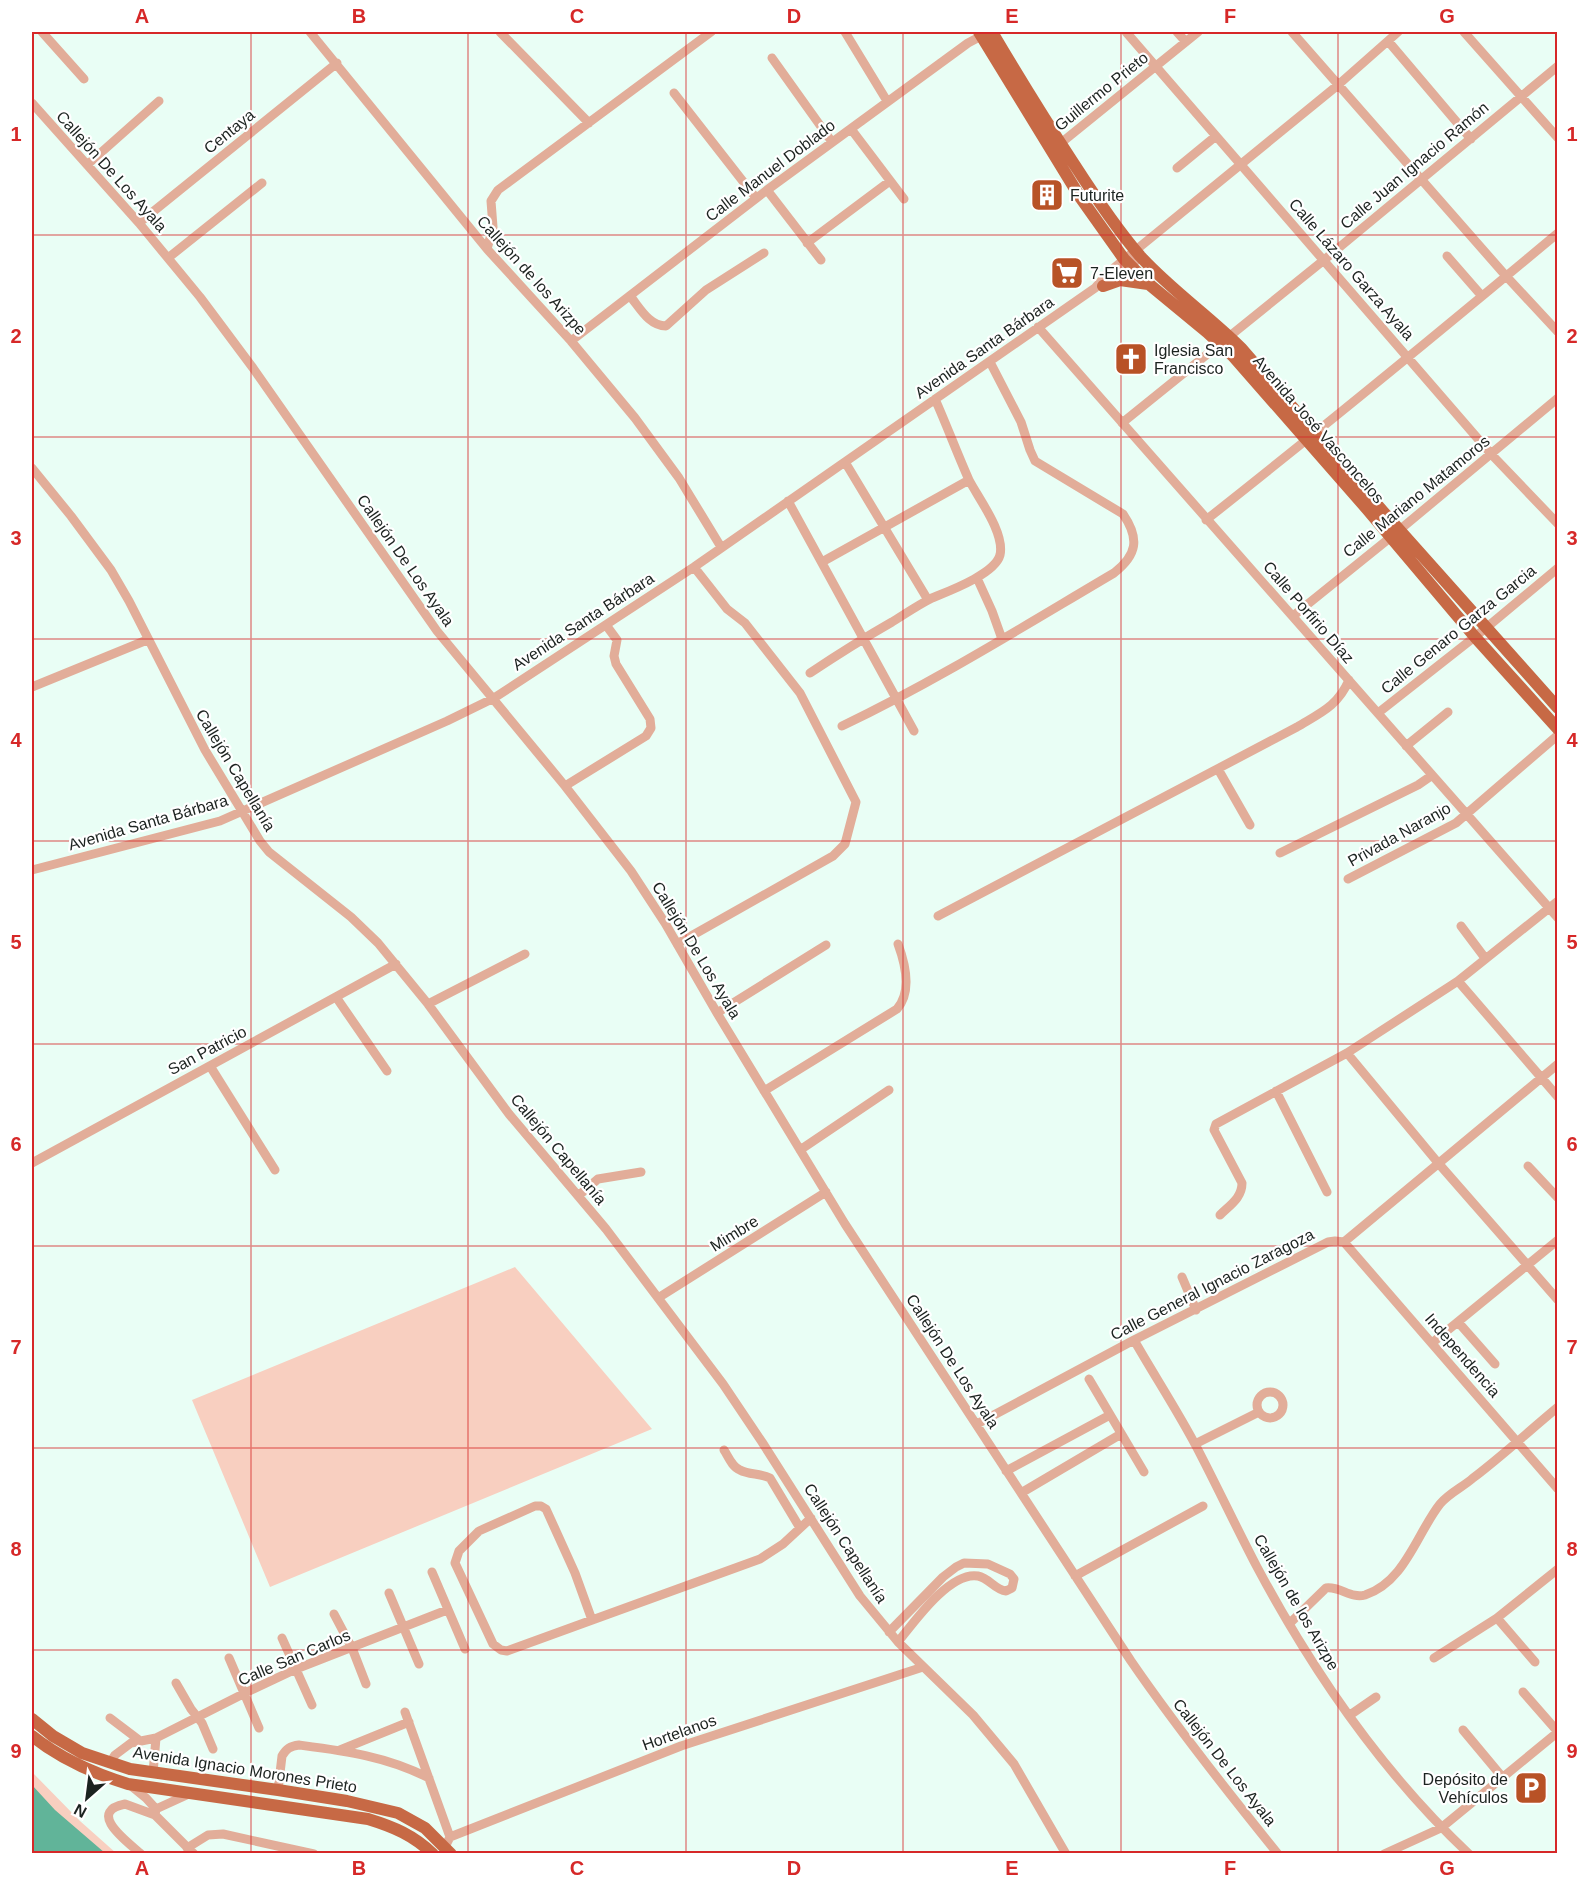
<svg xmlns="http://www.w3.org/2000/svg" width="1589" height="1885" viewBox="0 0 1589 1885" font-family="Helvetica,sans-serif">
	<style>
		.green { fill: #f8cfc0 }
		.water { fill: #61b499 }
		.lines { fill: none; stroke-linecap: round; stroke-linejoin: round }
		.minor { stroke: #e2ad99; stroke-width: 9 }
		.major { stroke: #c76945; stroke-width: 12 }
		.grid { fill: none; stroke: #d62828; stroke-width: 1.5; stroke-opacity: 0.55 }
		.labels { text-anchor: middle; stroke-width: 4.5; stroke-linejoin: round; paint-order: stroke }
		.street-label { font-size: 16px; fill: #1c2320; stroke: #fff }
		.poi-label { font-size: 16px; fill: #1c2320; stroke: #fff; text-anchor: start }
		.neatline { fill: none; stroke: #d62828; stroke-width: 2 }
		.grid-label { font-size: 20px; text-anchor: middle; font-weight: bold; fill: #d62828 }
	</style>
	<rect width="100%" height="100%" fill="#e9fef5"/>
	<!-- green -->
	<path class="green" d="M515,1267L652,1429L270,1587L192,1400Z
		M32,1772L80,1821L116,1853H32Z"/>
	<!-- water -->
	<path class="water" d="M32,1785L55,1810L105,1853H32Z"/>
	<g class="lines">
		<!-- minor -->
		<path class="minor" d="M42,32L84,79
			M310,32L487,249L571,341L635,418L679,478L721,547
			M500,32L589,123
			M845,32L887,101
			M1126,32L1492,455L1558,524
			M1177,32L1186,42
			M1292,32L1506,276L1558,332
			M1464,32L1558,138
			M1388,41L1471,139
			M772,58L832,142
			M674,93L756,198
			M32,103L139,223L200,297L253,368L437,631L565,786L631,871L665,923L717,1013L845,1224L1131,1661C1177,1728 1227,1791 1278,1854
			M851,129L904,199
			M1056,147L1198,32
			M87,165L159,101
			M1177,168L1216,136
			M767,190L821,260
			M139,223L337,63
			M807,243L890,181
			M487,249L493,227L491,201L498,190L711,32
			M1447,256L1481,295
			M168,258L262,183
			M1108,281L1141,257
			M630,296C640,308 649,326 666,326L706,290L764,253
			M1038,327L1558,918
			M571,341L767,190L968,43L987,33
			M1122,423L1324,260L1558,66
			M845,462L928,600
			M32,468L71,516L111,570L129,601L205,750L260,841L269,852L351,917L378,943L428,1004L509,1114L606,1229L723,1384L762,1442L860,1596L898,1642L973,1715L1014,1764L1066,1854
			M788,501L914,731
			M1206,520C1325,426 1442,330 1558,233
			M822,562L969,480
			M977,578L992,611L1002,639
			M1293,616L1391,537L1558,398
			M810,673C837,655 864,638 892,622C905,614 918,605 932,598C949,591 995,574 1000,555C1005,533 979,499 969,480C957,453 947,426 935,399
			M32,687L147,640
			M1378,713L1486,628L1558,568
			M842,726C936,681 1024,626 1114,573C1137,555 1140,539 1123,514L1035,461L1030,450L1021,422L990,362
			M1406,746L1448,712
			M1218,769L1250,825
			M565,786L646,736L651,728L650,719L616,664L614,656L617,640L606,625
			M1280,853L1418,785L1431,776
			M32,870L220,821L447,721L494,698L694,567L1095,288L1109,272L1338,85L1398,32
			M1348,879L1456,823L1558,735
			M938,916L1297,727C1320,713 1338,706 1349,680
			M1461,926L1485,958
			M677,944L833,856L845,844L856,802L800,693L745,623L727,609L694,567
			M1458,981L1558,1097
			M336,997L387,1071
			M428,1004L525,954
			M717,1013L826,945
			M1347,1053L1439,1164L1558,1300
			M210,1066L275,1170
			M764,1091L897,1009C912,992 905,963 898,944
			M1276,1091L1327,1192
			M800,1150L889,1090
			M32,1163L396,964
			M1528,1166L1558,1198
			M578,1196L598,1179L641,1172
			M1220,1215C1230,1205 1242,1198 1242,1183L1214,1130L1216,1124L1347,1053L1458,981L1558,901
			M1344,1242L1558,1489
			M1182,1277L1196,1310
			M658,1298L826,1192
			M1458,1322L1495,1364
			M1134,1340C1154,1375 1177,1410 1196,1446C1217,1486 1236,1527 1257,1567C1313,1672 1383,1773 1469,1854
			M1432,1343L1558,1240
			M1089,1379L1144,1472
			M1257 1405a13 13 0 1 1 26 0a13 13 0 1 1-26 0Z
			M977,1424L1134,1340L1328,1242L1335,1241L1344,1242L1558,1064
			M1195,1444L1259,1412
			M724,1450C728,1456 732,1467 740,1470C749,1475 760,1473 770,1478L800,1528
			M1006,1471L1110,1415
			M1021,1493L1121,1434
			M432,1572L465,1649
			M1075,1576L1203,1506
			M389,1593L419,1664
			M334,1614L352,1648L366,1684
			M1497,1618L1535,1662
			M592,1620L575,1573L546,1509L541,1506H535L479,1531L459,1551L455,1563L493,1644L501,1650L507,1651L760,1559L783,1544L811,1518
			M1290,1623L1326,1588C1340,1586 1351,1599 1365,1595C1405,1582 1417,1533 1440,1504C1449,1493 1463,1487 1473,1478C1502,1456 1529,1431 1558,1407
			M889,1632L943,1577L956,1567L964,1563L988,1564L1010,1574L1014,1579L1012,1588L1006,1591C995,1590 989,1578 978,1576C950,1571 914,1622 898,1642
			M282,1638L312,1705
			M229,1658L259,1728
			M1434,1658L1497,1618L1558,1569
			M176,1683L191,1709L202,1723L213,1749
			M1523,1692L1558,1732
			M405,1712L450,1837
			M1350,1715L1376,1697
			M110,1718L139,1740
			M1463,1730L1503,1778
			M340,1750L409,1722
			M110,1763L115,1755L131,1743L156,1738L245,1693L296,1669L447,1610
			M153,1773L156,1738
			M130,1785L146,1798L156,1809L155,1815L194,1854
			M278,1790L282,1756C286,1749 290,1746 299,1745C345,1751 386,1756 429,1778
			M156,1809L191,1793
			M445,1847L450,1837L681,1746L923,1667
			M187,1848L208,1835L223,1834L314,1854
			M141,1854C129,1843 85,1812 125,1804L155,1815
			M1384,1854L1441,1828L1558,1732"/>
		<!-- major -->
		<path class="major" d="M979,32L1080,197L1124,259L1150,285L1207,332L1233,356L1367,509L1475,637L1558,729
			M992,32C1018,76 1045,120 1074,164C1094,195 1115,227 1140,256C1171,290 1209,316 1241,348L1386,515L1558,708
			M1103,286L1120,280L1148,284
			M32,1719L53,1736L82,1753L130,1769L278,1790L347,1801L398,1813L425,1828L451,1854
			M32,1736C61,1759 92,1773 128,1784L368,1819C394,1827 413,1835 433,1854"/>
	</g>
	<!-- grid -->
	<path class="grid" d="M251,32V1854M468,32V1854M686,32V1854M903,32V1854M1121,32V1854M1338,32V1854M32,235H1558M32,437H1558M32,639H1558M32,841H1558M32,1044H1558M32,1246H1558M32,1448H1558M32,1650H1558"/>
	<!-- icons -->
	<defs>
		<g id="building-square" transform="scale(1.725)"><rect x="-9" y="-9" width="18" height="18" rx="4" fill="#b85226" stroke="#fff"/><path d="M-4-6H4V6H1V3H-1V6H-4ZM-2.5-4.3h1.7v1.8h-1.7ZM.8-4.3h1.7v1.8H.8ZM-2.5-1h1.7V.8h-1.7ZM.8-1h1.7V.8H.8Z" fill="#fff"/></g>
		<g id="supermarket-square" transform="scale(1.725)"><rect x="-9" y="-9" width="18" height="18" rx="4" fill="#b85226" stroke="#fff"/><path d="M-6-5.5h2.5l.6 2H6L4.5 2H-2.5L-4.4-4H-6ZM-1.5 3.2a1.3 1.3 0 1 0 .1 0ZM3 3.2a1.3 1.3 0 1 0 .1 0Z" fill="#fff"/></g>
		<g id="church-square" transform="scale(1.725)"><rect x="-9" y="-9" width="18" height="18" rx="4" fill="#b85226" stroke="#fff"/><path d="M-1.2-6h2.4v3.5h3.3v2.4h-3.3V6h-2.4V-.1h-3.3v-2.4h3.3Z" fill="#fff"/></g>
		<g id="parking-square" transform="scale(1.725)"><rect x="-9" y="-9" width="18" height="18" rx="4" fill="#b85226" stroke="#fff"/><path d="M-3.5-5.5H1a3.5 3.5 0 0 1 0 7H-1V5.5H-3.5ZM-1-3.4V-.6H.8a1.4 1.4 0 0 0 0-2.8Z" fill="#fff"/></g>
	</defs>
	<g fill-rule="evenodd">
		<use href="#building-square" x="1047" y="195"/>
		<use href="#supermarket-square" x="1067" y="273"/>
		<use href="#church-square" x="1131" y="359"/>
		<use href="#parking-square" x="1531" y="1788"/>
	</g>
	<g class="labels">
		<!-- street labels -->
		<g class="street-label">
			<text transform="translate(1101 91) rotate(-39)" y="6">Guillermo Prieto</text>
			<text transform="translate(229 131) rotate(-39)" y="6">Centaya</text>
			<text transform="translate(1414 165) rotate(-40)" y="6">Calle Juan Ignacio Ramón</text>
			<text transform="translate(770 170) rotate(-37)" y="6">Calle Manuel Doblado</text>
			<text transform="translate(112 171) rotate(48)" y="6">Callejón De Los Ayala</text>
			<text transform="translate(1352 269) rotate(49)" y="6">Calle Lázaro Garza Ayala</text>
			<text transform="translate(532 275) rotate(48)" y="6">Callejón de los Arizpe</text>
			<text transform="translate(984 347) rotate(-35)" y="6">Avenida Santa Bárbara</text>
			<text transform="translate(1319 429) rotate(49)" y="6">Avenida José Vasconcelos</text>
			<text transform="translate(1416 496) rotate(-39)" y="6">Calle Mariano Matamoros</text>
			<text transform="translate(406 560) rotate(55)" y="6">Callejón De Los Ayala</text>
			<text transform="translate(1309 612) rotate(49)" y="6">Calle Porfirio Díaz</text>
			<text transform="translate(583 621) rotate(-33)" y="6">Avenida Santa Bárbara</text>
			<text transform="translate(1458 629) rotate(-39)" y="6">Calle Genaro Garza Garcia</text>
			<text transform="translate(236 770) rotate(59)" y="6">Callejón Capellanía</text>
			<text transform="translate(148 822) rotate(-16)" y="6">Avenida Santa Bárbara</text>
			<text transform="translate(1399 834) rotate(-29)" y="6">Privada Naranjo</text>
			<text transform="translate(697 950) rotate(59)" y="6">Callejón De Los Ayala</text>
			<text transform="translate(207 1050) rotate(-28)" y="6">San Patricio</text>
			<text transform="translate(559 1149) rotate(50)" y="6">Callejón Capellanía</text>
			<text transform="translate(734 1233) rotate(-32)" y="6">Mimbre</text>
			<text transform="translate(1212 1284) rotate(-27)" y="6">Calle General Ignacio Zaragoza</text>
			<text transform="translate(1463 1355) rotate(49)" y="6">Independencia</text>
			<text transform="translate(953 1361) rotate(57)" y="6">Callejón De Los Ayala</text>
			<text transform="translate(846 1543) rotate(57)" y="6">Callejón Capellanía</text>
			<text transform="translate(1297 1602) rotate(60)" y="6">Callejón de los Arizpe</text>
			<text transform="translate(294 1657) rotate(-23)" y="6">Calle San Carlos</text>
			<text transform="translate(679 1732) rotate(-20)" y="6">Hortelanos</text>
			<text transform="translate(1225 1762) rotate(52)" y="6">Callejón De Los Ayala</text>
			<text transform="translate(245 1769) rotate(9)" y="6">Avenida Ignacio Morones Prieto</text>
		</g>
		<!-- poi labels -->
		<g class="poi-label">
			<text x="1070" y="201">Futurite</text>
			<text x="1090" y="279">7-Eleven</text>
			<text x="1154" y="356">Iglesia San<tspan x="1154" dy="18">Francisco</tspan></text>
			<text x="1508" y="1785" text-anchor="end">Depósito de<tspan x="1508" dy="18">Vehículos</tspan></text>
		</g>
	</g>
	<!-- border -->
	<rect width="1589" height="1885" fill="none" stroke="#ffffff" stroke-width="66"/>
	<!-- north arrow -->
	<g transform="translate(87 1798) rotate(208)" stroke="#ffffff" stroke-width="4.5" paint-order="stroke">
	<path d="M0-4.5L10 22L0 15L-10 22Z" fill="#1c2320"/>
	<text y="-9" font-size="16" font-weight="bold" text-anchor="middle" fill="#1c2320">N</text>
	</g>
	<rect x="33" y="33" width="1523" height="1819" class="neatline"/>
	<g class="grid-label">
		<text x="142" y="23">A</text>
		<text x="359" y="23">B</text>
		<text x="577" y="23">C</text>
		<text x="794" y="23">D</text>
		<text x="1012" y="23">E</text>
		<text x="1230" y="23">F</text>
		<text x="1447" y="23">G</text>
		<text x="16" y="141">1</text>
		<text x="1572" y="141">1</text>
		<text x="16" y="343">2</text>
		<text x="1572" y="343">2</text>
		<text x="16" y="545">3</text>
		<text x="1572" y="545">3</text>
		<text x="16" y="747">4</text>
		<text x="1572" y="747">4</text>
		<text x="16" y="949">5</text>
		<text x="1572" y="949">5</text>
		<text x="16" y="1151">6</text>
		<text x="1572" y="1151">6</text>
		<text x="16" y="1354">7</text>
		<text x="1572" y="1354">7</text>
		<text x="16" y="1556">8</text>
		<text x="1572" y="1556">8</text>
		<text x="16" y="1758">9</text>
		<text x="1572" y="1758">9</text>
		<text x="142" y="1875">A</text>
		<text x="359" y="1875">B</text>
		<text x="577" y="1875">C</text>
		<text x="794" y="1875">D</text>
		<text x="1012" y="1875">E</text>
		<text x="1230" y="1875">F</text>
		<text x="1447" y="1875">G</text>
	</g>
</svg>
